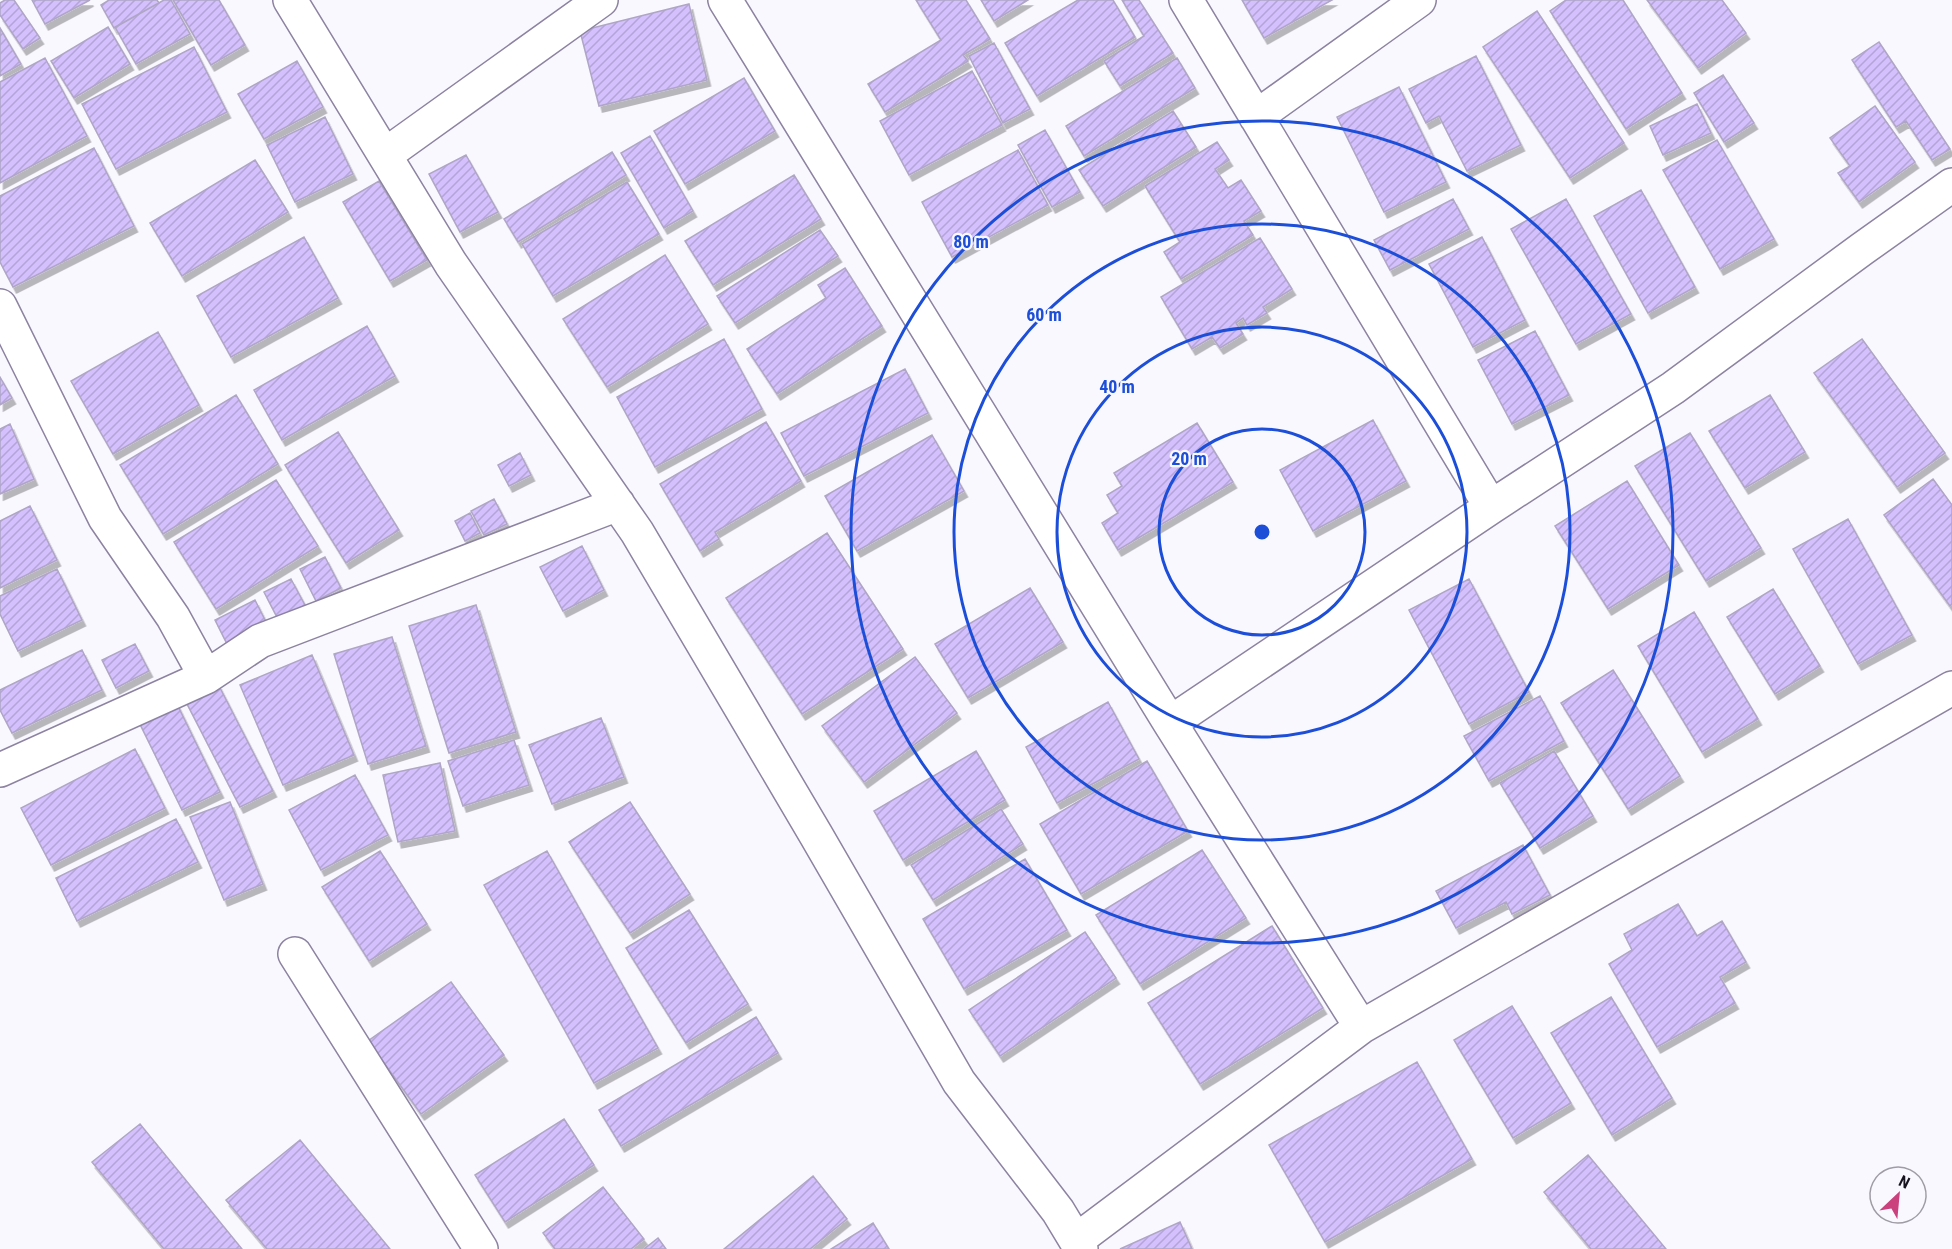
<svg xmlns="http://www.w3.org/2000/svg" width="1952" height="1249" viewBox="0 0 1952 1249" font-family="'Roboto Condensed',sans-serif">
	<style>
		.building { fill: url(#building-hatch); stroke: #afa6c6; stroke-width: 1.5; filter: url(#shadow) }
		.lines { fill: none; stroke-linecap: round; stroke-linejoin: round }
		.minor-casing { stroke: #8c83a1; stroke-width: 36 }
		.minor { stroke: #fff; stroke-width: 33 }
		.ring { fill: none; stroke: #1d4ed8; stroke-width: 3 }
		.centre { fill: #1d4ed8; stroke: #faf8ff; stroke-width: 3 }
		.ring-label { font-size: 18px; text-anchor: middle; font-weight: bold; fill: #1d4ed8; stroke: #faf8ff; stroke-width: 4.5; stroke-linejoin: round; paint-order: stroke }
	</style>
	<defs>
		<pattern id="building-hatch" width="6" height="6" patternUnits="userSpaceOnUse" patternTransform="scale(1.5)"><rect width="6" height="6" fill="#d3c0fc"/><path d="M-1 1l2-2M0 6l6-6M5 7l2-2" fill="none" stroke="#b4a4d8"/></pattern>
		<filter id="shadow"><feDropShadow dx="3.5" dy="6" stdDeviation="0" flood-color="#0004"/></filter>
	</defs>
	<rect width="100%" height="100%" fill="#faf8ff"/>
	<!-- building -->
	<path class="building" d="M5,0H14L40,38L23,49L0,15V3Z
		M32,0H90L45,24Z
		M109,0H157L159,3L114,28L101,5Z
		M164,0H171L190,34L136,64L115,27Z
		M173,0H219L245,45L211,65Z
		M916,0H966L990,39L963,55L968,61L885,112L868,84L941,40Z
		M981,0H1028L994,21Z
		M1078,0H1113L1135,37L1037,96L1005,43Z
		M1122,0H1139L1173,53L1120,86L1104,61L1144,36Z
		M1242,0H1332L1264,38Z
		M1566,0H1623L1682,93L1626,129L1550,11Z
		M1647,0H1722L1746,33L1698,68Z
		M689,4L707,80L599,106L580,31Z
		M1537,11L1624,143L1570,178L1483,47Z
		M108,27L130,64L74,98L51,61Z
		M0,28L21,64L0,76Z
		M1879,42L1950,149L1932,160L1906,121L1896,127L1852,60Z
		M994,43L1030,109L1003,123L969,56Z
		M194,47L227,112L116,169L82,104Z
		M1476,56L1521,145L1467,171L1439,116L1426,123L1409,89Z
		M45,58L87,136L0,183V82Z
		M1177,58L1195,88L1084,156L1066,126Z
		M297,61L323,107L264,139L238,94Z
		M972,71L1002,125L909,175L880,121Z
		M1723,75L1754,123L1724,142L1694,93Z
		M744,78L775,131L685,184L654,131Z
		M1399,87L1446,182L1384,212L1337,117Z
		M1697,104L1711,133L1663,155L1650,126Z
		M1875,106L1915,162L1859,202L1838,173L1850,166L1830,138Z
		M1173,111L1196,147L1103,206L1079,170Z
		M325,117L353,174L295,202L267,145Z
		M1045,130L1080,192L1052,207L1018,145Z
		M650,136L693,211L664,228L621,153Z
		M1717,140L1774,239L1720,269L1663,170Z
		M1217,142L1229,160L1215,169L1228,188L1241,180L1261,211L1244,221L1253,235L1181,279L1164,252L1180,242L1145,186Z
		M94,148L134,226L13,287L0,262V196Z
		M1018,150L1048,205L952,257L922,202Z
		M612,152L626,175L518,242L504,219Z
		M466,155L498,212L460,232L429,174Z
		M255,160L288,212L182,276L150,223Z
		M794,175L821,219L713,285L685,241Z
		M379,181L427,260L390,281L343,202Z
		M627,182L659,234L553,296L522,244Z
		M1641,190L1695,287L1648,313L1594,216Z
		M1453,199L1469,229L1390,270L1374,240Z
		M1566,199L1631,314L1576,344L1511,229Z
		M820,230L838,256L735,323L717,296Z
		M304,237L338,298L231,357L197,296Z
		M1482,237L1525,320L1473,347L1429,264Z
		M1260,238L1292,289L1263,307L1267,313L1247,325L1243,318L1236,323L1243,334L1220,348L1212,337L1192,349L1161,297Z
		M665,255L708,324L607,387L563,319Z
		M845,268L882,326L777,394L747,349L826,298L818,285Z
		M367,326L395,376L282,440L254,390Z
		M1535,331L1569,395L1512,424L1478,360Z
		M158,332L199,405L113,454L71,381Z
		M724,339L762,409L655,467L617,397Z
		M1862,339L1945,453L1897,487L1814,373Z
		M905,369L928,413L804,476L781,433Z
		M0,377L12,398L0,405Z
		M236,395L278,464L163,534L120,465Z
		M1770,395L1805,452L1745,488L1709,431Z
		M1373,420L1406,481L1313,531L1280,470Z
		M766,422L801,481L715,532L719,539L700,551L660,484Z
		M1197,423L1233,482L1118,550L1102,523L1118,513L1107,495L1122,486L1114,473Z
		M10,424L34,479L0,494V429Z
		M338,432L399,530L346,563L285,465Z
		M1690,433L1761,548L1706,581L1635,466Z
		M932,435L964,491L857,551L825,496Z
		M520,453L531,475L509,486L498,465Z
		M1933,479L1952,505V604L1950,606L1884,515Z
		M276,480L318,546L216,609L174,542Z
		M1627,481L1679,565L1608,609L1555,526Z
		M494,499L507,524L484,535L471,511Z
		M30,506L57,560L0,588V521Z
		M470,513L480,533L465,541L455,521Z
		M1848,519L1912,635L1858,664L1793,549Z
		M827,533L903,649L802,714L726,598Z
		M582,546L604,590L563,611L540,567Z
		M325,557L341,588L316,601L300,569Z
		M57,569L82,620L18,651L0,614V596Z
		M291,579L307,609L280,623L264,592Z
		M1469,579L1529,692L1469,724L1409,610Z
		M1030,588L1063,642L968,698L935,644Z
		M1773,589L1820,666L1775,694L1727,617Z
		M255,600L267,624L227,644L215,620Z
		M476,605L516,732L449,753L409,626Z
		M1694,612L1758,719L1702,752L1638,646Z
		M392,637L426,746L368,764L334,654Z
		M135,644L149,671L116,688L102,660Z
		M82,650L102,690L12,733L0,710V690Z
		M312,655L354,755L283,785L240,685Z
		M915,657L957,713L864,782L822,726Z
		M1613,670L1680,776L1628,809L1561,703Z
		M218,684L273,791L240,807L185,700Z
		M173,696L220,792L182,810L135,714Z
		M1540,696L1564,741L1489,781L1464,736Z
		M1108,702L1139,759L1057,803L1026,747Z
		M601,718L624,777L552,804L529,745Z
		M514,740L529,785L463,806L448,761Z
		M135,749L165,808L51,865L21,808Z
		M976,751L1005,800L903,860L874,811Z
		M1554,751L1593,816L1540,848L1500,783Z
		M1147,761L1188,831L1081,894L1040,824Z
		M440,763L455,831L398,842L383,775Z
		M355,775L388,835L321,870L289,810Z
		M230,802L263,884L224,900L190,817Z
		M630,802L690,894L630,933L569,842Z
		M1001,809L1023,844L933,900L911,865Z
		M176,819L198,862L77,921L56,878Z
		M1523,845L1550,895L1512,914L1506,902L1456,928L1436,891Z
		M1202,850L1246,918L1140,984L1096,915Z
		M380,851L427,924L369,961L322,887Z
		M547,851L658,1048L594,1083L484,885Z
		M1025,859L1067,930L964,989L923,919Z
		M1678,904L1697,936L1722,921L1746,962L1720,977L1735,1003L1657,1047L1609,964L1632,950L1624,934Z
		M689,910L748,1004L686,1043L626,948Z
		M1272,926L1323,1008L1200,1084L1148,1003Z
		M1085,932L1116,978L1000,1056L969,1010Z
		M451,982L504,1055L421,1114L368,1041Z
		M1611,997L1672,1098L1612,1135L1551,1033Z
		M1512,1006L1571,1103L1513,1138L1454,1040Z
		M756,1017L778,1053L621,1146L599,1110Z
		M1417,1062L1472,1159L1325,1242L1269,1145Z
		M564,1119L594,1165L505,1222L475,1175Z
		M140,1124L242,1249H164L92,1162Z
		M300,1140L390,1249H267L226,1200Z
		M1588,1155L1666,1249H1591L1544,1192Z
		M813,1176L847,1219L810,1249H724Z
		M603,1187L644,1239L631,1249H555L543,1233Z
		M1180,1222L1192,1249H1120Z
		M873,1223L889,1249H831Z
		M658,1238L666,1249H644Z"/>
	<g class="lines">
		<!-- minor casing -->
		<g class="minor-casing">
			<path id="minor" d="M290,0L451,264L637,532L816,835L959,1082L1058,1211L1081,1249
				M725,0L1170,723L1361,1027
				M1186,0L1491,507
				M1256,117L1419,0
				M385,155L601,0
				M0,306L105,518L173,617L206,677
				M1170,723L1491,507L1673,388L1862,249L1952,185
				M0,770L206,677L260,641L618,504
				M295,954L481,1249
				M1077,1240L1361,1027L1952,688"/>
		</g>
		<!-- minor -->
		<use href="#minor" class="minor"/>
	</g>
	<!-- distance rings -->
	<g class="ring">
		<circle cx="1262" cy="532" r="103"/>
		<circle cx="1262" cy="532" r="205"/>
		<circle cx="1262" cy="532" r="308"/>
		<circle cx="1262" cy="532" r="411"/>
	</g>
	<circle cx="1262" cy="532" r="9" class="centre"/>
	<g class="ring-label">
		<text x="971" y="248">80 m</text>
		<text x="1044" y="321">60 m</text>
		<text x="1117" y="393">40 m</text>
		<text x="1189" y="465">20 m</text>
	</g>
	<!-- north arrow -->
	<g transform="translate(1898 1195) rotate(26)"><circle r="28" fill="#faf8ff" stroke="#9f9ca5" stroke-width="1.5"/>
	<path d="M0-4.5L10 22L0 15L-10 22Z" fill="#ca417e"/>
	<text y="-9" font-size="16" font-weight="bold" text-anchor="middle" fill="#16131e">N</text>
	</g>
</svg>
